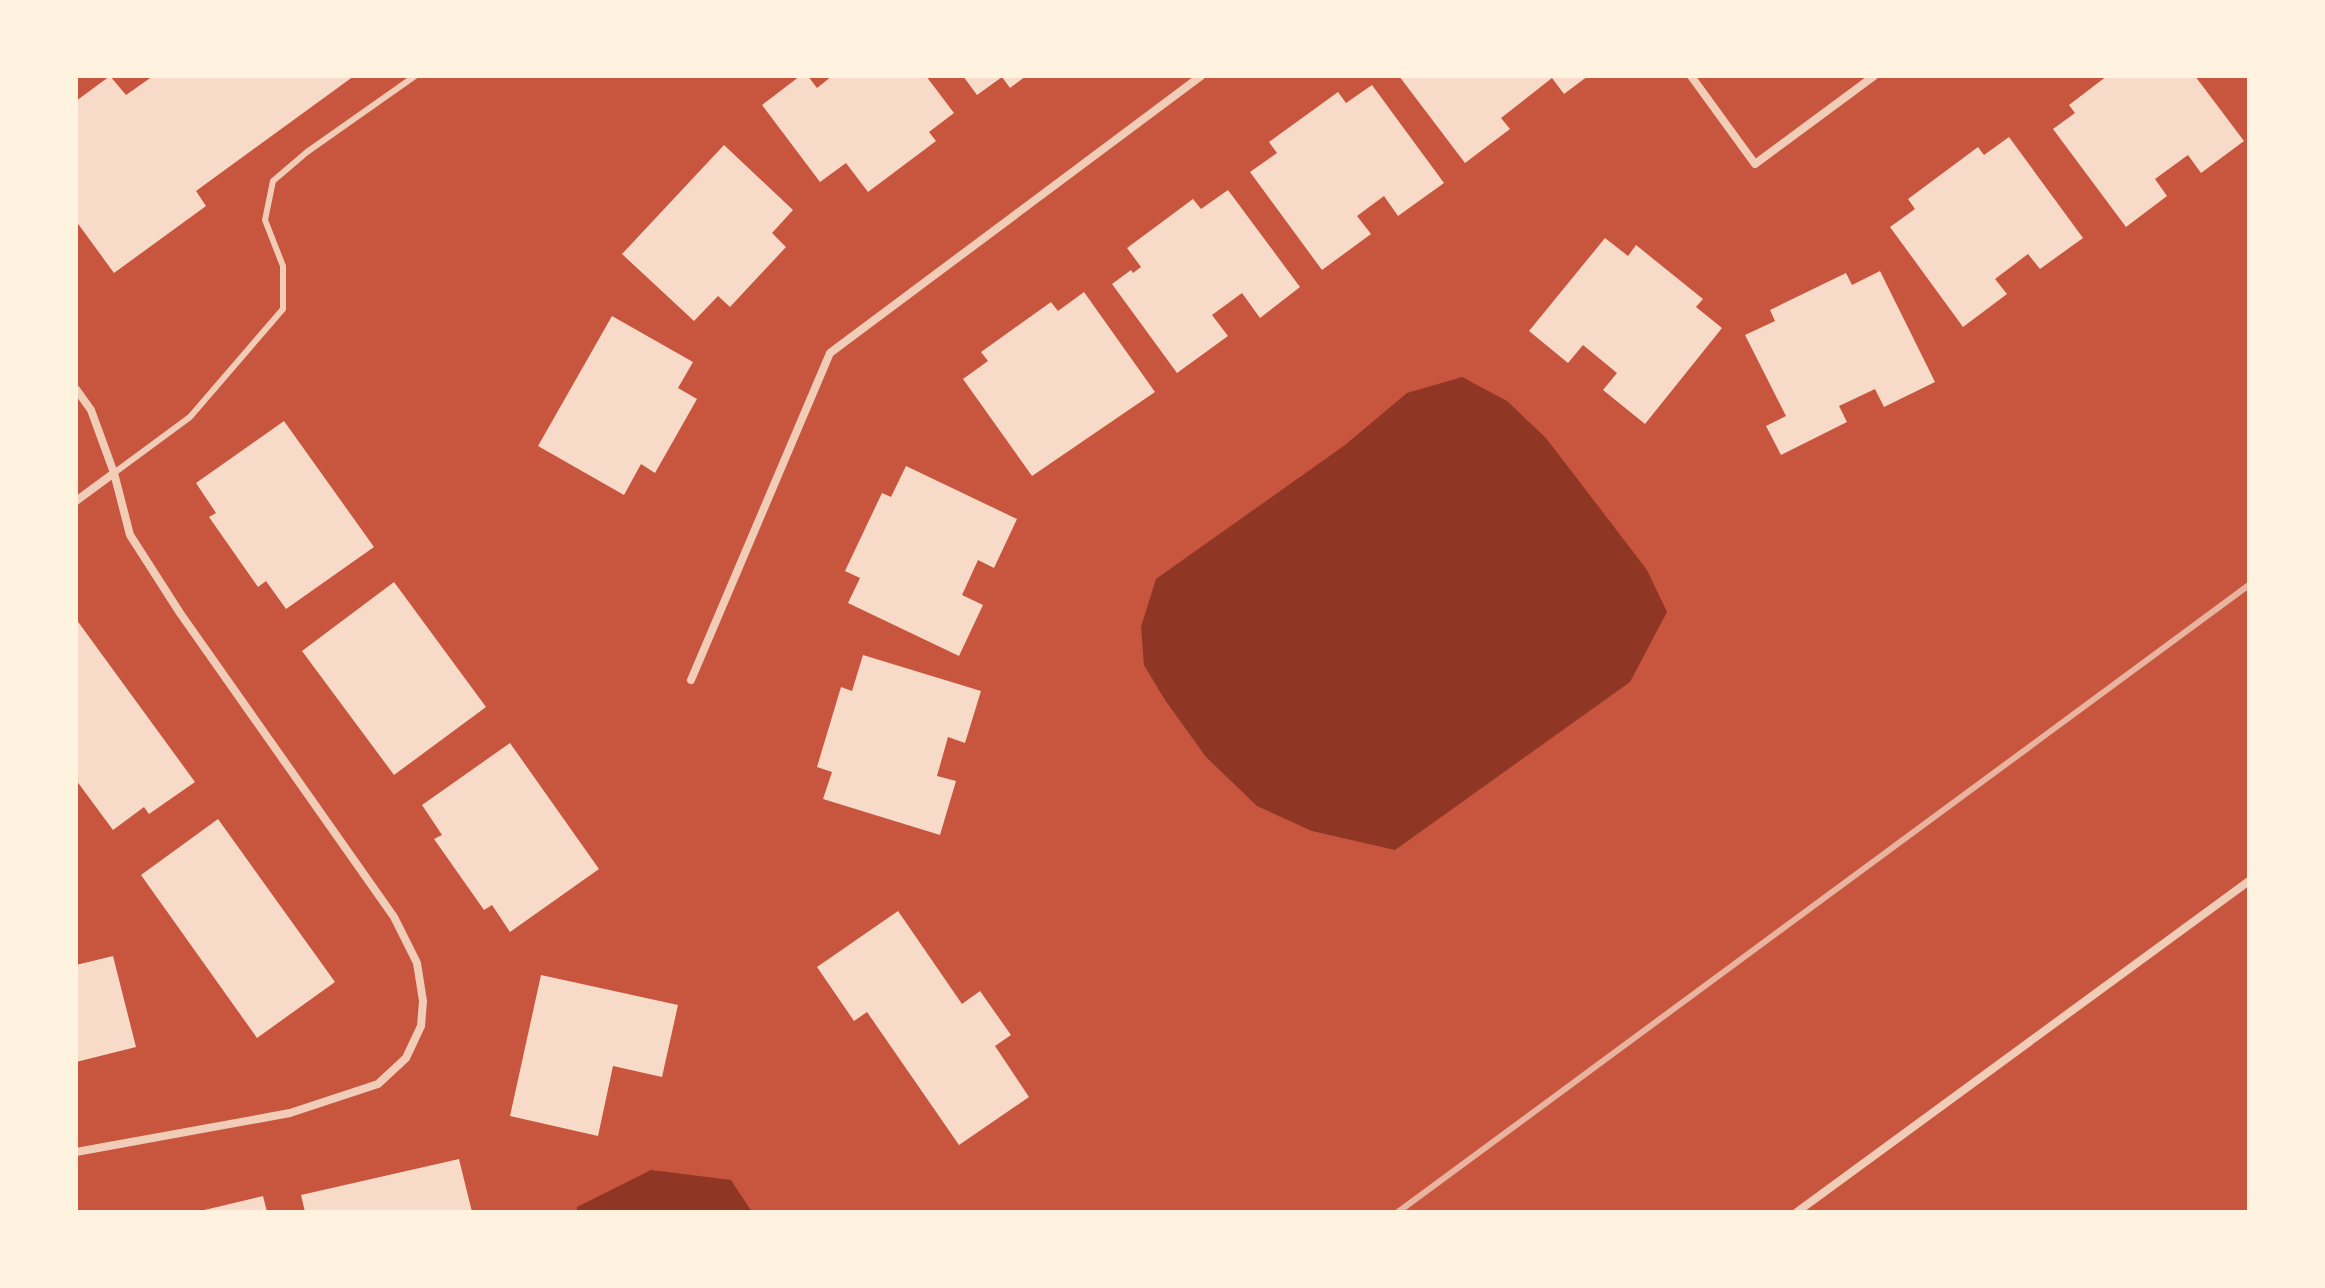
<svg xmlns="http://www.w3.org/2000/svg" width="2325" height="1288" viewBox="0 0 2325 1288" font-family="'Space Grotesk',sans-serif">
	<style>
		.water { fill: #8f3625 }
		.building { fill: #f7dbc8 }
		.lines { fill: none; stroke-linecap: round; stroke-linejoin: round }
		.service { stroke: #f1ccb7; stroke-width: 6 }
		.minor { stroke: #f1ccb7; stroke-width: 8 }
		.rail { stroke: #e9b49f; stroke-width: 6 }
	</style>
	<rect width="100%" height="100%" fill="#c8553d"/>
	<!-- water -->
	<path class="water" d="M1462,377L1507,401L1546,438L1647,570L1667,612L1630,682L1395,850L1312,831L1257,806L1206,757L1165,700L1144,665L1141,627L1156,579L1345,445L1407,393Z
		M651,1170L731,1180L752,1212H577V1207Z"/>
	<!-- building -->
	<path class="building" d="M110,76L126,95L153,76H354L196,191L206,206L114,273L76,221V101Z
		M800,76H808L817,88L832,76H926L954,113L929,132L936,141L868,192L846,163L820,182L762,105Z
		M963,76H1026L1010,88L1002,77L977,95Z
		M1399,76H1588L1564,94L1552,78L1501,118L1510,129L1465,163Z
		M2107,76H2195L2244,141L2201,173L2188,155L2155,179L2167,196L2126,227L2053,129L2075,113L2069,105Z
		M1372,85L1444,183L1398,216L1384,196L1357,216L1371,234L1322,270L1250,172L1277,153L1269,142L1338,92L1346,103Z
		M2009,137L2083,238L2040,269L2028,254L1995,279L2007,294L1963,327L1890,227L1915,209L1908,199L1978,147L1984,155Z
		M724,145L793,210L772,233L786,247L730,307L718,296L694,321L622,254Z
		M1228,190L1300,287L1260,318L1242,293L1212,315L1228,336L1177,373L1112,284L1131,270L1133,273L1141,267L1127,248L1193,199L1201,209Z
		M1605,238L1628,256L1636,245L1703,299L1696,307L1722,328L1645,424L1603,390L1617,373L1583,345L1568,363L1529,331Z
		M1880,271L1935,382L1884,407L1875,389L1839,406L1847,422L1781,455L1766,426L1786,416L1745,335L1775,321L1770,310L1846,273L1852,285Z
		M1084,292L1155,392L1032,476L963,379L988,361L981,352L1051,302L1058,311Z
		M612,316L693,362L678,388L697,399L655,473L641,464L624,495L538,446Z
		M284,421L374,547L286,609L266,581L258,587L209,517L216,513L196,483Z
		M906,466L1017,519L994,568L978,560L962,595L983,605L959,656L848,603L860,578L845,571L882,493L891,497Z
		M394,582L486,707L394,775L302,651Z
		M76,619L195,782L149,814L144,807L113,830L76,780Z
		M863,655L981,691L965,743L948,737L937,776L956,781L940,835L823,799L832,772L817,767L841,687L852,691Z
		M510,743L599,869L510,932L492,905L484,910L434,839L442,835L422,805Z
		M218,819L335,982L257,1038L141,875Z
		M898,911L962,1004L980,991L1011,1035L995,1046L1029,1097L959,1145L867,1012L854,1021L817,967Z
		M113,956L136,1047L76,1062V965Z
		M541,975L678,1005L662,1077L613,1066L598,1136L510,1116Z
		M459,1159L472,1212H305L301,1195Z
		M263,1196L267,1212H200V1211Z"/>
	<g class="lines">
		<!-- service -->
		<path class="service" d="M114,473L190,417L283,309V266L265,220L273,181L307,152L415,76"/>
		<!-- minor -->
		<path class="minor" d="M1691,76L1755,164L1874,76
			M76,389L91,410L114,473L130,535L180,613L394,917L417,963L423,1001L421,1026L406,1058L378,1084L290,1113L76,1152
			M76,501L114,473
			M691,680L830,353L1201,76
			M1797,1212L2249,881"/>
		<!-- rail -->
		<path class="rail" d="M1398,1212L2249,585"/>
	</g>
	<!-- border -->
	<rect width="2325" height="1288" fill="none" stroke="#fff3e0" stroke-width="156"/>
</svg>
